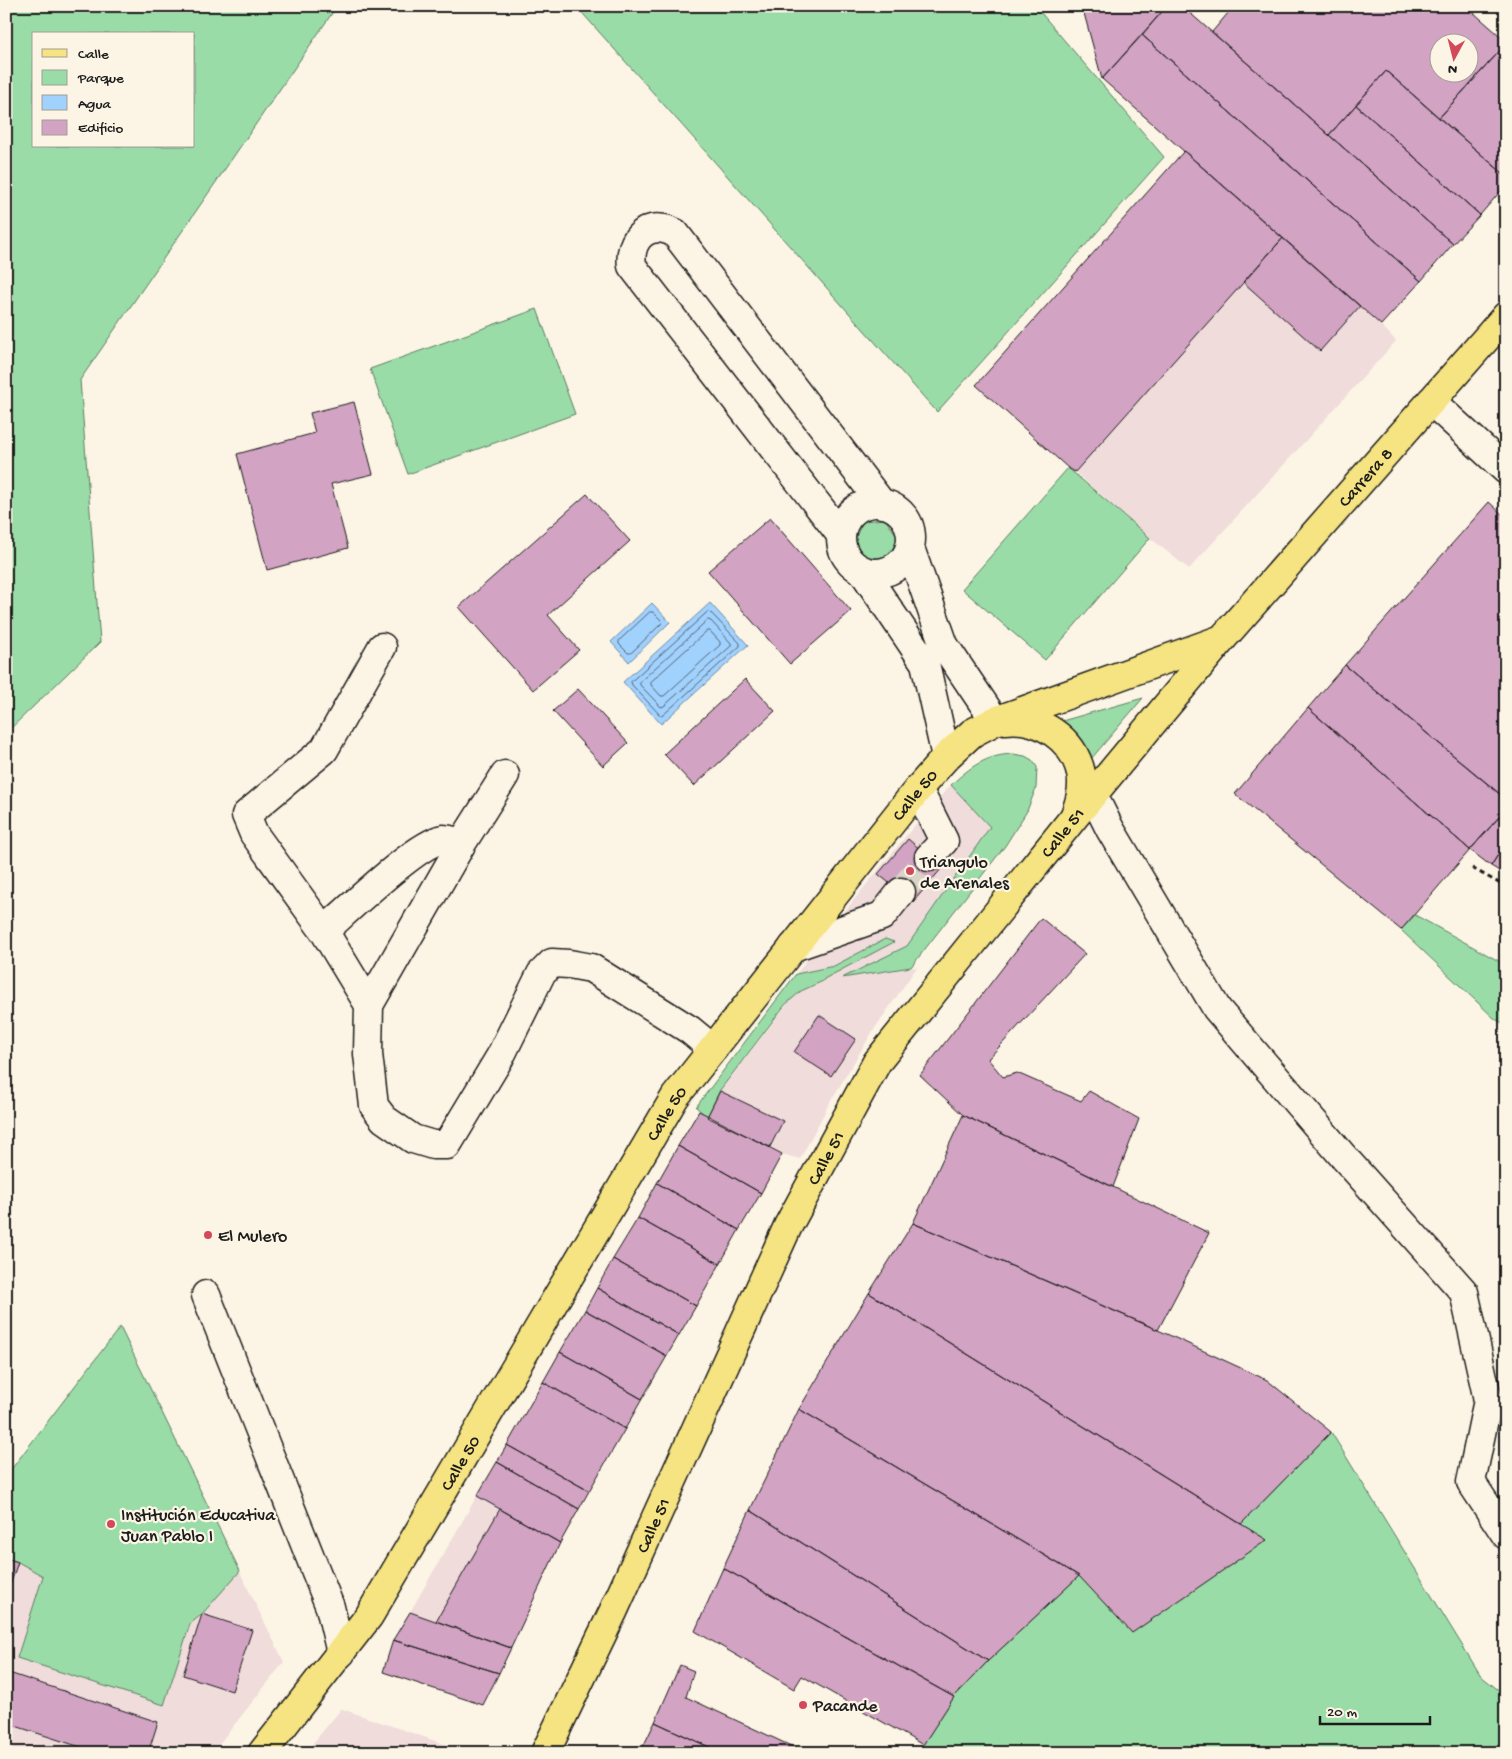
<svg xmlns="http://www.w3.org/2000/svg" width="1512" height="1759" viewBox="0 0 1512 1759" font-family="'Gochi Hand',sans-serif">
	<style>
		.built { fill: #efdcdb }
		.green { fill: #9adca7; stroke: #5b7c62; fill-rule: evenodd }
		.water { fill: #a1d1fd; stroke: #6c89a3 }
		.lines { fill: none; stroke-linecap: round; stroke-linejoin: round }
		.shore { stroke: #516476; stroke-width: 1 }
		.building { fill: #d2a3c3; stroke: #1c1c1c; fill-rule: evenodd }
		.minor-tunnel { stroke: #dad4c7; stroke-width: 28; stroke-dasharray: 28 14; stroke-linecap: butt }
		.minor-casing { stroke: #1c1c1c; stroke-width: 31 }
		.major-casing { stroke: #1c1c1c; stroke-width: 31 }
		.path { stroke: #1c1c1c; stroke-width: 3; stroke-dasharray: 5 4; stroke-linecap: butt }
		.minor { stroke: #fcf5e5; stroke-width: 28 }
		.major { stroke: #f6e381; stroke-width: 28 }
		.poi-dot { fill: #d1495b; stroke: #fcf5e5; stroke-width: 2 }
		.labels { text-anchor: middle; stroke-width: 4.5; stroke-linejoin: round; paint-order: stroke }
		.street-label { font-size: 18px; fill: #1c1c1c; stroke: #fcf5e5 }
		.poi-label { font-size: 18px; fill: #1c1c1c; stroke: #fcf5e5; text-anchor: start }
	</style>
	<rect width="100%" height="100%" fill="#fcf5e5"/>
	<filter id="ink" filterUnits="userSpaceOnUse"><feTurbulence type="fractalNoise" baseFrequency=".02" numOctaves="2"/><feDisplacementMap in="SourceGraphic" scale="10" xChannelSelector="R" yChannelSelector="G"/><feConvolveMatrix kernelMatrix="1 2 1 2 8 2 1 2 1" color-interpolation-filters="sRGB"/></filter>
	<g filter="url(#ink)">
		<!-- built -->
		<path class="built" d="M1184,151L1381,325L1396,341L1189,569L1150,538L1075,472L1068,468L976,385Z
			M951,785L990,827L907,946L844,977L917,967L873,1031L830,1102L800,1159L782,1154L770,1147L783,1121L720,1091L792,998L810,986L823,981L824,979L885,939L834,966L796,974L840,917L924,814Z
			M120,1327L284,1662L212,1753H6V1476Z
			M477,1496L560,1543L511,1648L410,1612Z
			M342,1708V1709L459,1749L457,1753H305Z"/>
		<!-- green -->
		<path class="green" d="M6,6H337L80,380L100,642L6,733ZM34,34H194V146H34Z
			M576,6H1035L1164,157L937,412Z
			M537,309L575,414L408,474L370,369Z
			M1068,468L1150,538L1045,660L962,589Z
			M885,519L898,537L889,557L867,559L854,541L863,521Z
			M1143,698L1085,766L1078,741L1062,721Z
			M1013,754L1025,756L1032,760L1037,767L1036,788L1027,811L1005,846L911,967L842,978L907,946L990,827L951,785C970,767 986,755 1013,754Z
			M1415,915L1506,965V1025L1495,1019L1401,930Z
			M885,939L894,942L824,979L823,981L801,991L785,1005L720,1090L707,1117L696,1107L796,974L834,966Z
			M120,1327L240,1571L202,1614L190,1624L164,1705L17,1658L43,1576L18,1562L6,1558V1476Z
			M1331,1432L1481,1676L1506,1696V1753H917L954,1697L988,1661L1079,1576L1267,1540L1241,1524Z"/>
		<!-- water -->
		<path class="water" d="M652,603L670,622L629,662L611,642Z
			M710,603L748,645L661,724L623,682Z"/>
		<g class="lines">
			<!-- shore -->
			<path class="shore" d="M709,611L740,643V646L663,715L661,716L632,685L631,682Z
				M650,612H653L661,620L662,623L631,653H628L619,644V641Z
				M708,620L711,621L731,643V646L664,706L661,707L640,685V682Z
				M707,631H710L720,642V645L664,696H661L651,685V682Z"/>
		</g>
		<!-- building -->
		<path class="building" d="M1082,6H1167L1102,79Z
			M1167,6H1182L1453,244L1421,281L1142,35Z
			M1234,6H1466L1506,41V44L1439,118L1386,71L1329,135L1212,32ZM1440,42H1470V72H1440Z
			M1142,35L1421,281L1381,325L1102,79Z
			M1506,44V176L1439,118Z
			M1386,71L1506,176V185L1480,215L1356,105Z
			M1356,105L1480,215L1453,244L1329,135Z
			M1184,151L1283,238L1075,472L1068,468L976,385Z
			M1283,238L1360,306L1320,351L1243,282Z
			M354,402L373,474L331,484L348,548L267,570L237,454L315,433L310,413Z
			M587,494L630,541L548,615L579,650L533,690L459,607Z
			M1489,502L1506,518V793L1503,797L1345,665Z
			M770,518L851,611L790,664L708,571Z
			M1345,665L1506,799V809L1470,850L1308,708Z
			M745,679L775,711L694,786L664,754Z
			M578,689L628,743L603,766L553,711Z
			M1308,708L1470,850L1401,930L1235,794Z
			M1506,809V842L1491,866L1470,850Z
			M908,839L942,868L913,902L878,874Z
			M1506,842V875L1491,866Z
			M1041,918L1085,954L988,1059L1003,1077L1017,1073L1081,1101L1089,1091L1139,1119L1113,1187L963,1115L920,1075Z
			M819,1015L856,1039L831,1076L794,1052Z
			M720,1091L783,1121L770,1147L707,1117Z
			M699,1111L782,1154L761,1193L678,1146Z
			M963,1115L1209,1233L1158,1330L913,1223Z
			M678,1146L761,1193L739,1230L657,1183Z
			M657,1183L739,1230L720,1264L638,1218Z
			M638,1218L720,1264L696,1306L613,1259Z
			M913,1223L1158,1330L1267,1380L1331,1432L1241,1524L869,1293Z
			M613,1259L696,1306L679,1335L597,1288Z
			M597,1288L679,1335L667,1356L585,1310Z
			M869,1293L1241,1524L1267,1540L1132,1633L1079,1576L799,1409Z
			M585,1310L667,1356L642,1399L560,1352Z
			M560,1352L642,1399L625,1429L543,1382Z
			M543,1382L625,1429L589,1491L507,1445Z
			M799,1409L1079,1576L988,1661L750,1510Z
			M507,1445L589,1491L579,1509L497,1462Z
			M497,1462L579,1509L560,1543L477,1496Z
			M500,1509L560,1543L511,1648L436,1621Z
			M750,1510L988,1661L954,1697L723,1568Z
			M6,1558L18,1562L6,1597Z
			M723,1568L954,1697L923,1745L802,1676L794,1689L695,1631Z
			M410,1612L511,1648L499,1673L393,1640Z
			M202,1614L252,1630L232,1691L183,1675Z
			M393,1640L499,1673L483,1705L383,1672Z
			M680,1665L694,1671L686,1697L806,1753H722L655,1722Z
			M6,1672L158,1722L148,1753H99L6,1723Z
			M655,1722L722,1753H640Z"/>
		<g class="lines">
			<!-- minor-tunnel -->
			<path class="minor-tunnel" d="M901,892L929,857"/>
			<!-- minor casing -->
			<g class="minor-casing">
				<path id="minor" d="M1431,401L1506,470
					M841 538a35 35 0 1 1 70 0a35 35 0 1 1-70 0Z
					M841,535L632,266C628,238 649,219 675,233L882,504
					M910,548L944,645L995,721
					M862,570L925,663L946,757
					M382,647L324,750L246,815L254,834L324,931L369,1005L368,1054L374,1106L384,1119L413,1139L433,1145H447L500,1057L541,974L552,963L569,964L591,968L690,1030L713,1049
					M918,789L944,841L929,857
					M1093,795L1110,829L1217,1009L1342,1155L1464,1292L1488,1400L1471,1482L1506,1535
					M324,931C347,911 417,843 443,839C449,839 457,842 462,843
					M793,947L882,916L901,892
					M369,1005L462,843L505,775
					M206,1295L330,1607L341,1653"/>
			</g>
			<!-- major casing -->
			<g class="major-casing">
				<g id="major">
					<path d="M1005,720C1039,716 1073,738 1081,773C1084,788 1080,801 1075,815"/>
					<path id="s1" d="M262,1753L369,1616L675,1097L918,789L946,757L972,733L995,721L1222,639"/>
					<path id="s2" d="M545,1753L613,1612L788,1226L877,1062L1075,816L1223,638L1506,316"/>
				</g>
			</g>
			<!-- path -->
			<path class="path" d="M1472,868L1506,887"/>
			<!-- minor -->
			<use href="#minor" class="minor"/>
			<!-- major -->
			<use href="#major" class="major"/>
		</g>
	</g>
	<!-- markers -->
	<g class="poi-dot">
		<circle cx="910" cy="871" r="5"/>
		<circle cx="208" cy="1235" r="5"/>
		<circle cx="111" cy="1524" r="5"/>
		<circle cx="803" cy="1705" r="5"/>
	</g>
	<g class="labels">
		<!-- street labels -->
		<g class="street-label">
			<text dy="6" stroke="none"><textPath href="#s2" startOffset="1529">Carrera 8</textPath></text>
			<text dy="6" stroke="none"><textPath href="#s1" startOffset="1162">Calle 50</textPath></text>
			<text dy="6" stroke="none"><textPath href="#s2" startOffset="1062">Calle 51</textPath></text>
			<text dy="6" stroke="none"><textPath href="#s1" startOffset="758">Calle 50</textPath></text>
			<text dy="6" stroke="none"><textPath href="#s2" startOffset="658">Calle 51</textPath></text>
			<text dy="6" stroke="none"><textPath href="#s1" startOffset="352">Calle 50</textPath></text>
			<text dy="6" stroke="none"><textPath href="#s2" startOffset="252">Calle 51</textPath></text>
		</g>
		<!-- poi labels -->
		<g class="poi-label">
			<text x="920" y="867">Triangulo<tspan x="920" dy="21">de Arenales</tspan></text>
			<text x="218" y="1241">El Mulero</text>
			<text x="121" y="1520">Institución Educativa<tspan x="121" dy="21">Juan Pablo I</tspan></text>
			<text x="813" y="1711">Pacande</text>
		</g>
	</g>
	<!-- margin -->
	<rect width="1512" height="1759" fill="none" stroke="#fcf5e5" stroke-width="25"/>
	<rect x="12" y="12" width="1487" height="1734" fill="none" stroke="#1c1c1c" stroke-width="2" filter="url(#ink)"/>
	<!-- legend -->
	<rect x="32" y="32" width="162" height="115" fill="#fcf5e5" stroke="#a29e95"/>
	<rect x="42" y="49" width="25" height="8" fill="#f6e381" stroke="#a29e95"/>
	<text x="78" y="58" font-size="15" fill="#1c1c1c">Calle</text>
	<rect x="42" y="70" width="25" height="15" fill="#9adca7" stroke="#a29e95"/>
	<text x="78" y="82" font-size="15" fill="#1c1c1c">Parque</text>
	<rect x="42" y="95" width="25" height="15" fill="#a1d1fd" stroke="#a29e95"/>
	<text x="78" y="108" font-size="15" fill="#1c1c1c">Agua</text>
	<rect x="42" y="120" width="25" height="15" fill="#d2a3c3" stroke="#a29e95"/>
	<text x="78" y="132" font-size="15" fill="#1c1c1c">Edificio</text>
	<!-- north arrow -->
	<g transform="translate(1454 58) rotate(187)"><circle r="24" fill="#fcf5e5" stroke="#a29e95"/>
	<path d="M0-4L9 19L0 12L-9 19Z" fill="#d1495b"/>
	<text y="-8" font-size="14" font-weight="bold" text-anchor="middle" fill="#1c1c1c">N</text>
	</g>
	<!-- scale -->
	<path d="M1320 1716v8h110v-8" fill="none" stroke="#1c1c1c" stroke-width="2.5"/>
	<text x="1327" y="1716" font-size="15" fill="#1c1c1c" stroke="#fcf5e5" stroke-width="4" paint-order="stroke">20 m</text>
</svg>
